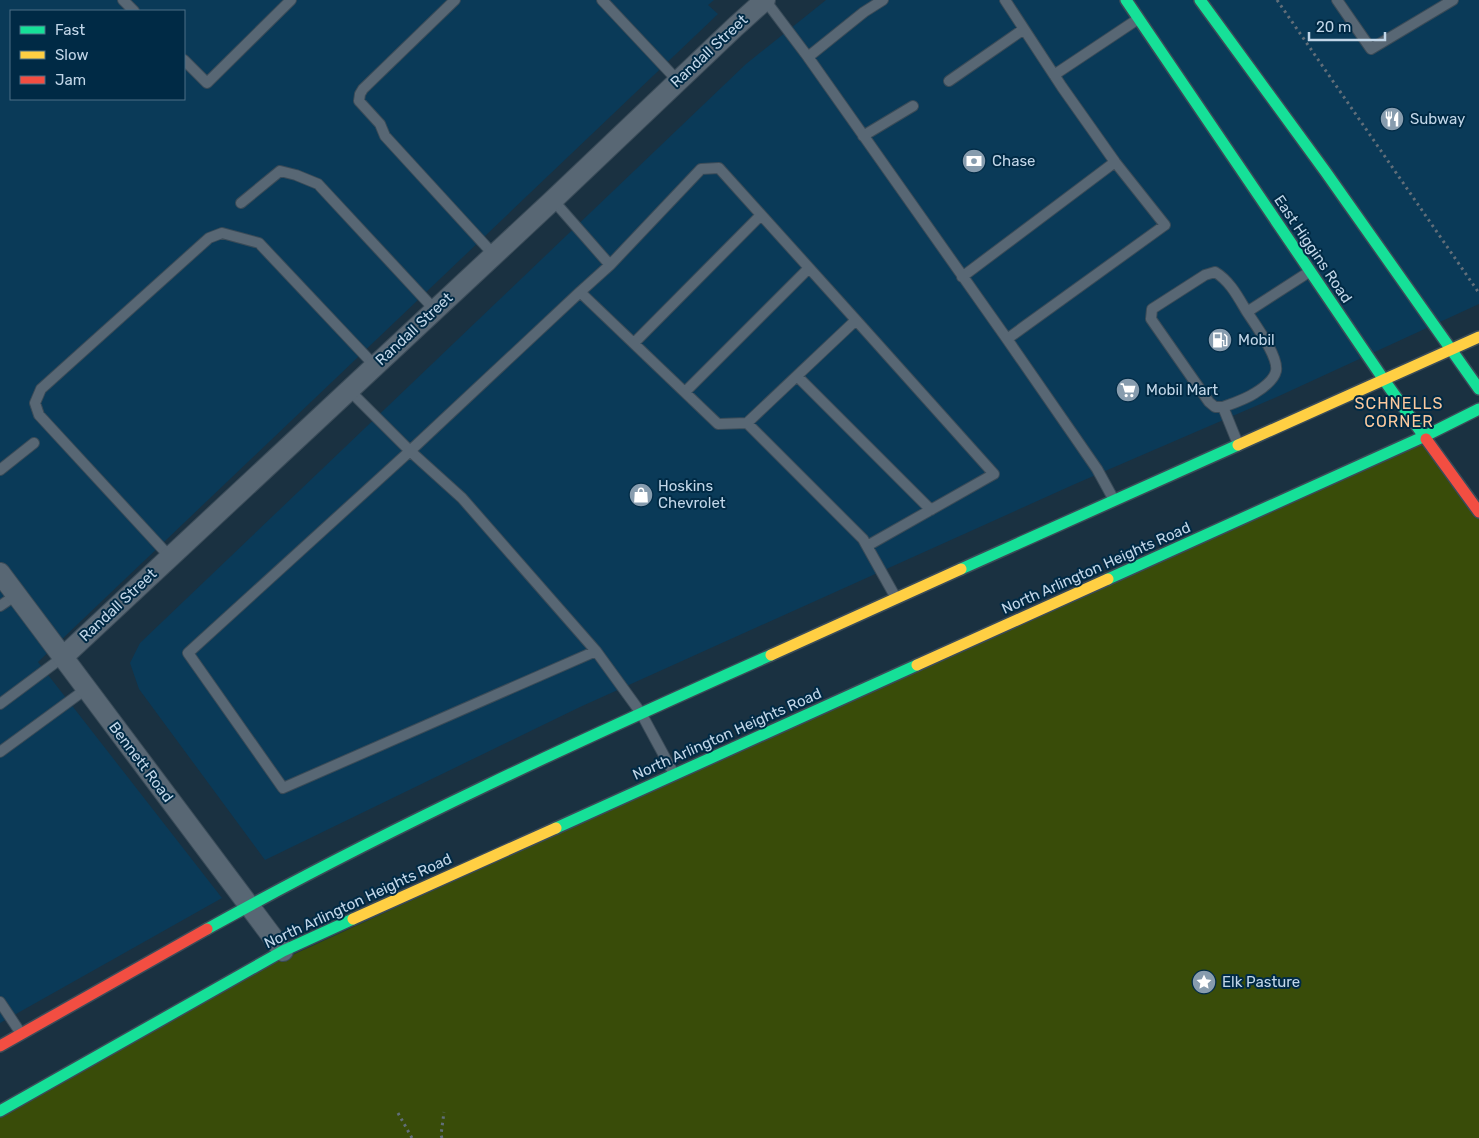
<svg xmlns="http://www.w3.org/2000/svg" width="1479" height="1138" viewBox="0 0 1479 1138" font-family="Rubik,sans-serif">
	<style>
		.built { fill: #0a3a58; fill-rule: evenodd }
		.green { fill: #394c09 }
		.lines { fill: none; stroke-linecap: round; stroke-linejoin: round }
		.lane-casing { stroke: #3a4b58; stroke-width: 12 }
		.street-casing { stroke: #3a4b58; stroke-width: 22 }
		.fast-casing { stroke: #3a4b58; stroke-width: 14 }
		.slow-casing { stroke: #3a4b58; stroke-width: 14 }
		.jam-casing { stroke: #3a4b58; stroke-width: 14 }
		.path { stroke: #616e79; stroke-width: 3; stroke-dasharray: 2.5 4; stroke-linecap: butt }
		.lane { stroke: #586774; stroke-width: 10 }
		.street { stroke: #586774; stroke-width: 20 }
		.fast { stroke: #16e098; stroke-width: 11 }
		.slow { stroke: #ffcf43; stroke-width: 11 }
		.jam { stroke: #f24e42; stroke-width: 11 }
		.labels { text-anchor: middle; stroke-width: 4; stroke-linejoin: round; paint-order: stroke }
		.street-label { font-size: 15px; fill: #c1d6e8; stroke: #002a45 }
		.poi-label { font-size: 15px; fill: #c1d6e8; stroke: #002a45; text-anchor: start }
		.neighbourhood-label { font-size: 16px; letter-spacing: 1px; fill: #fbc99e; stroke: #002a45 }
	</style>
	<rect width="100%" height="100%" fill="#1a3141"/>
	<!-- built -->
	<path class="built" d="M0,0H714L708,5L718,14L38,662L222,898L0,1023ZM11,11H184V99H11Z
		M826,0H1479V304L1279,396L1075,484L580,707L265,860L139,689L130,663L140,643L746,64Z"/>
	<!-- green -->
	<path class="green" d="M1425,436L1479,512V1138H0V1114L264,968Z"/>
	<g class="lines">
		<!-- lane casing -->
		<g class="lane-casing">
			<path id="lane" d="M123,0L134,11
				M455,0L363,89L360,94L359,101L380,124L385,136L494,255
				M602,0L678,81
				M765,0L808,57L1007,339L1097,469L1114,500
				M1005,0L1062,87L1115,162L1165,225L1007,339
				M1337,0L1371,49L1453,0
				M808,57L864,12L883,0
				M184,60L207,83L291,0
				M1054,75L1138,19
				M949,81L1024,29
				M863,136L913,106
				M553,200L610,265L580,292L718,424L747,423L863,539L896,598
				M241,203L280,171L296,175L318,184L435,310
				M610,265L701,169L719,168L856,320L747,423
				M962,277L1115,162
				M856,320L994,474L867,546
				M634,343L761,215
				M797,376L931,510
				M349,390L410,451L580,292
				M685,392L809,268
				M1223,407H1215L1209,402L1151,319L1152,309L1205,275L1215,272C1230,281 1238,297 1247,312
				M1238,444L1223,407C1234,403 1246,399 1255,393C1263,388 1274,380 1276,371C1279,357 1255,324 1247,312L1309,272
				M0,470L34,443
				M170,557L39,415L35,403L41,389L209,238L222,233L259,243L375,366
				M0,606L16,595
				M596,651L283,788L188,653L410,451L462,498L596,651L641,713L674,774
				M0,704L63,657
				M0,752L86,689
				M0,1002L20,1032"/>
		</g>
		<!-- street casing -->
		<g class="street-casing">
			<path id="street" d="M0,573L283,951
				M63,657L553,200L735,27L765,0"/>
		</g>
		<!-- fast casing -->
		<g class="fast-casing">
			<path id="fast" d="M1126,0L1384,380L1426,439
				M1200,0L1325,171L1479,389
				M961,569L1238,445
				M1108,579L1425,436L1479,409
				M556,828L917,665
				M207,929C390,827 580,740 771,655
				M0,1111L283,951L353,919"/>
		</g>
		<!-- slow casing -->
		<g class="slow-casing">
			<path id="slow" d="M1238,445L1479,337
				M771,655L961,569
				M917,665L1108,579
				M353,919L556,828"/>
		</g>
		<!-- jam casing -->
		<g class="jam-casing">
			<path id="jam" d="M1426,439L1479,512
				M0,1046L207,929"/>
		</g>
		<!-- path -->
		<path class="path" d="M1277,0L1479,293
			M398,1113L412,1138
			M442,1138L441,1135L444,1112"/>
		<!-- lane -->
		<use href="#lane" class="lane"/>
		<!-- street -->
		<use href="#street" class="street"/>
		<!-- fast -->
		<use href="#fast" class="fast"/>
		<!-- slow -->
		<use href="#slow" class="slow"/>
		<!-- jam -->
		<use href="#jam" class="jam"/>
	</g>
	<!-- icons -->
	<defs>
		<g id="restaurant-disc" transform="scale(1.25)"><circle r="9.5" fill="#879cae" stroke="#002a45"/><path d="M-5-6h1v4h1v-4h1v4h1v-4h1v5L-1.5 .5V6h-2V.5L-5-1ZM5-6V6H3V1.5H1.5Q1.5-4 5-6Z" fill="#fff"/></g>
		<g id="bank-disc" transform="scale(1.25)"><circle r="9.5" fill="#879cae" stroke="#002a45"/><path d="M-6-4H6V4H-6ZM0-2.3a2.3 2.3 0 1 0 0 4.6a2.3 2.3 0 1 0 0-4.6Z" fill="#fff"/></g>
		<g id="fuel-disc" transform="scale(1.25)"><circle r="9.5" fill="#879cae" stroke="#002a45"/><path d="M-5.5-6h7V0h2V4h1.3V-2.5L3-4.5l.8-.8L6-3V5H2.5V1h-1V6h-7ZM-4.2-4.7v3.2H.2V-4.7Z" fill="#fff"/></g>
		<g id="supermarket-disc" transform="scale(1.25)"><circle r="9.5" fill="#879cae" stroke="#002a45"/><path d="M-6-5.5h2.5l.6 2H6L4.5 2H-2.5L-4.4-4H-6ZM-1.5 3.2a1.3 1.3 0 1 0 .1 0ZM3 3.2a1.3 1.3 0 1 0 .1 0Z" fill="#fff"/></g>
		<g id="shop-disc" transform="scale(1.25)"><circle r="9.5" fill="#879cae" stroke="#002a45"/><path d="M-5-2.5h2.3a2.7 3.5 0 0 1 5.4 0H5L5.5 6h-11ZM-1.5-2.5h3a1.5 2.3 0 0 0-3 0Z" fill="#fff"/></g>
		<g id="sight-disc" transform="scale(1.25)"><circle r="9.5" fill="#879cae" stroke="#002a45"/><path d="M0-6L1.8-2.2L6-1.7L2.9 1.2L3.7 5.4L0 3.3L-3.7 5.4L-2.9 1.2L-6-1.7L-1.8-2.2Z" fill="#fff"/></g>
	</defs>
	<g fill-rule="evenodd">
		<use href="#restaurant-disc" x="1392" y="119"/>
		<use href="#bank-disc" x="974" y="161"/>
		<use href="#fuel-disc" x="1220" y="340"/>
		<use href="#supermarket-disc" x="1128" y="390"/>
		<use href="#shop-disc" x="641" y="495"/>
		<use href="#sight-disc" x="1204" y="982"/>
	</g>
	<g class="labels">
		<!-- street labels -->
		<g class="street-label">
			<text transform="translate(709 51) rotate(-43)" y="5">Randall Street</text>
			<text transform="translate(1313 249) rotate(56)" y="5">East Higgins Road</text>
			<text transform="translate(414 329) rotate(-43)" y="5">Randall Street</text>
			<text transform="translate(1096 568) rotate(-24)" y="5">North Arlington Heights Road</text>
			<text transform="translate(118 605) rotate(-43)" y="5">Randall Street</text>
			<text transform="translate(727 734) rotate(-24)" y="5">North Arlington Heights Road</text>
			<text transform="translate(141 762) rotate(53)" y="5">Bennett Road</text>
			<text transform="translate(358 901) rotate(-25)" y="5">North Arlington Heights Road</text>
		</g>
		<!-- poi labels -->
		<g class="poi-label">
			<text x="1410" y="124">Subway</text>
			<text x="992" y="166">Chase</text>
			<text x="1238" y="345">Mobil</text>
			<text x="1146" y="395">Mobil Mart</text>
			<text x="658" y="491">Hoskins<tspan x="658" dy="17">Chevrolet</tspan></text>
			<text x="1222" y="987">Elk Pasture</text>
		</g>
		<!-- neighbourhood labels -->
		<g class="neighbourhood-label">
			<text x="1399" y="409">SCHNELLS<tspan x="1399" dy="18">CORNER</tspan></text>
		</g>
	</g>
	<!-- legend -->
	<rect x="10" y="10" width="175" height="90" fill="#002a45" stroke="#4d6f86"/>
	<rect x="20" y="26" width="25" height="8" fill="#16e098" stroke="#4d6f86"/>
	<text x="55" y="35" font-size="15" fill="#c1d6e8">Fast</text>
	<rect x="20" y="51" width="25" height="8" fill="#ffcf43" stroke="#4d6f86"/>
	<text x="55" y="60" font-size="15" fill="#c1d6e8">Slow</text>
	<rect x="20" y="76" width="25" height="8" fill="#f24e42" stroke="#4d6f86"/>
	<text x="55" y="85" font-size="15" fill="#c1d6e8">Jam</text>
	<!-- scale -->
	<path d="M1309 32v8h76v-8" fill="none" stroke="#c1d6e8" stroke-width="2.5"/>
	<text x="1316" y="32" font-size="15" fill="#c1d6e8" stroke="#002a45" stroke-width="4" paint-order="stroke">20 m</text>
</svg>
